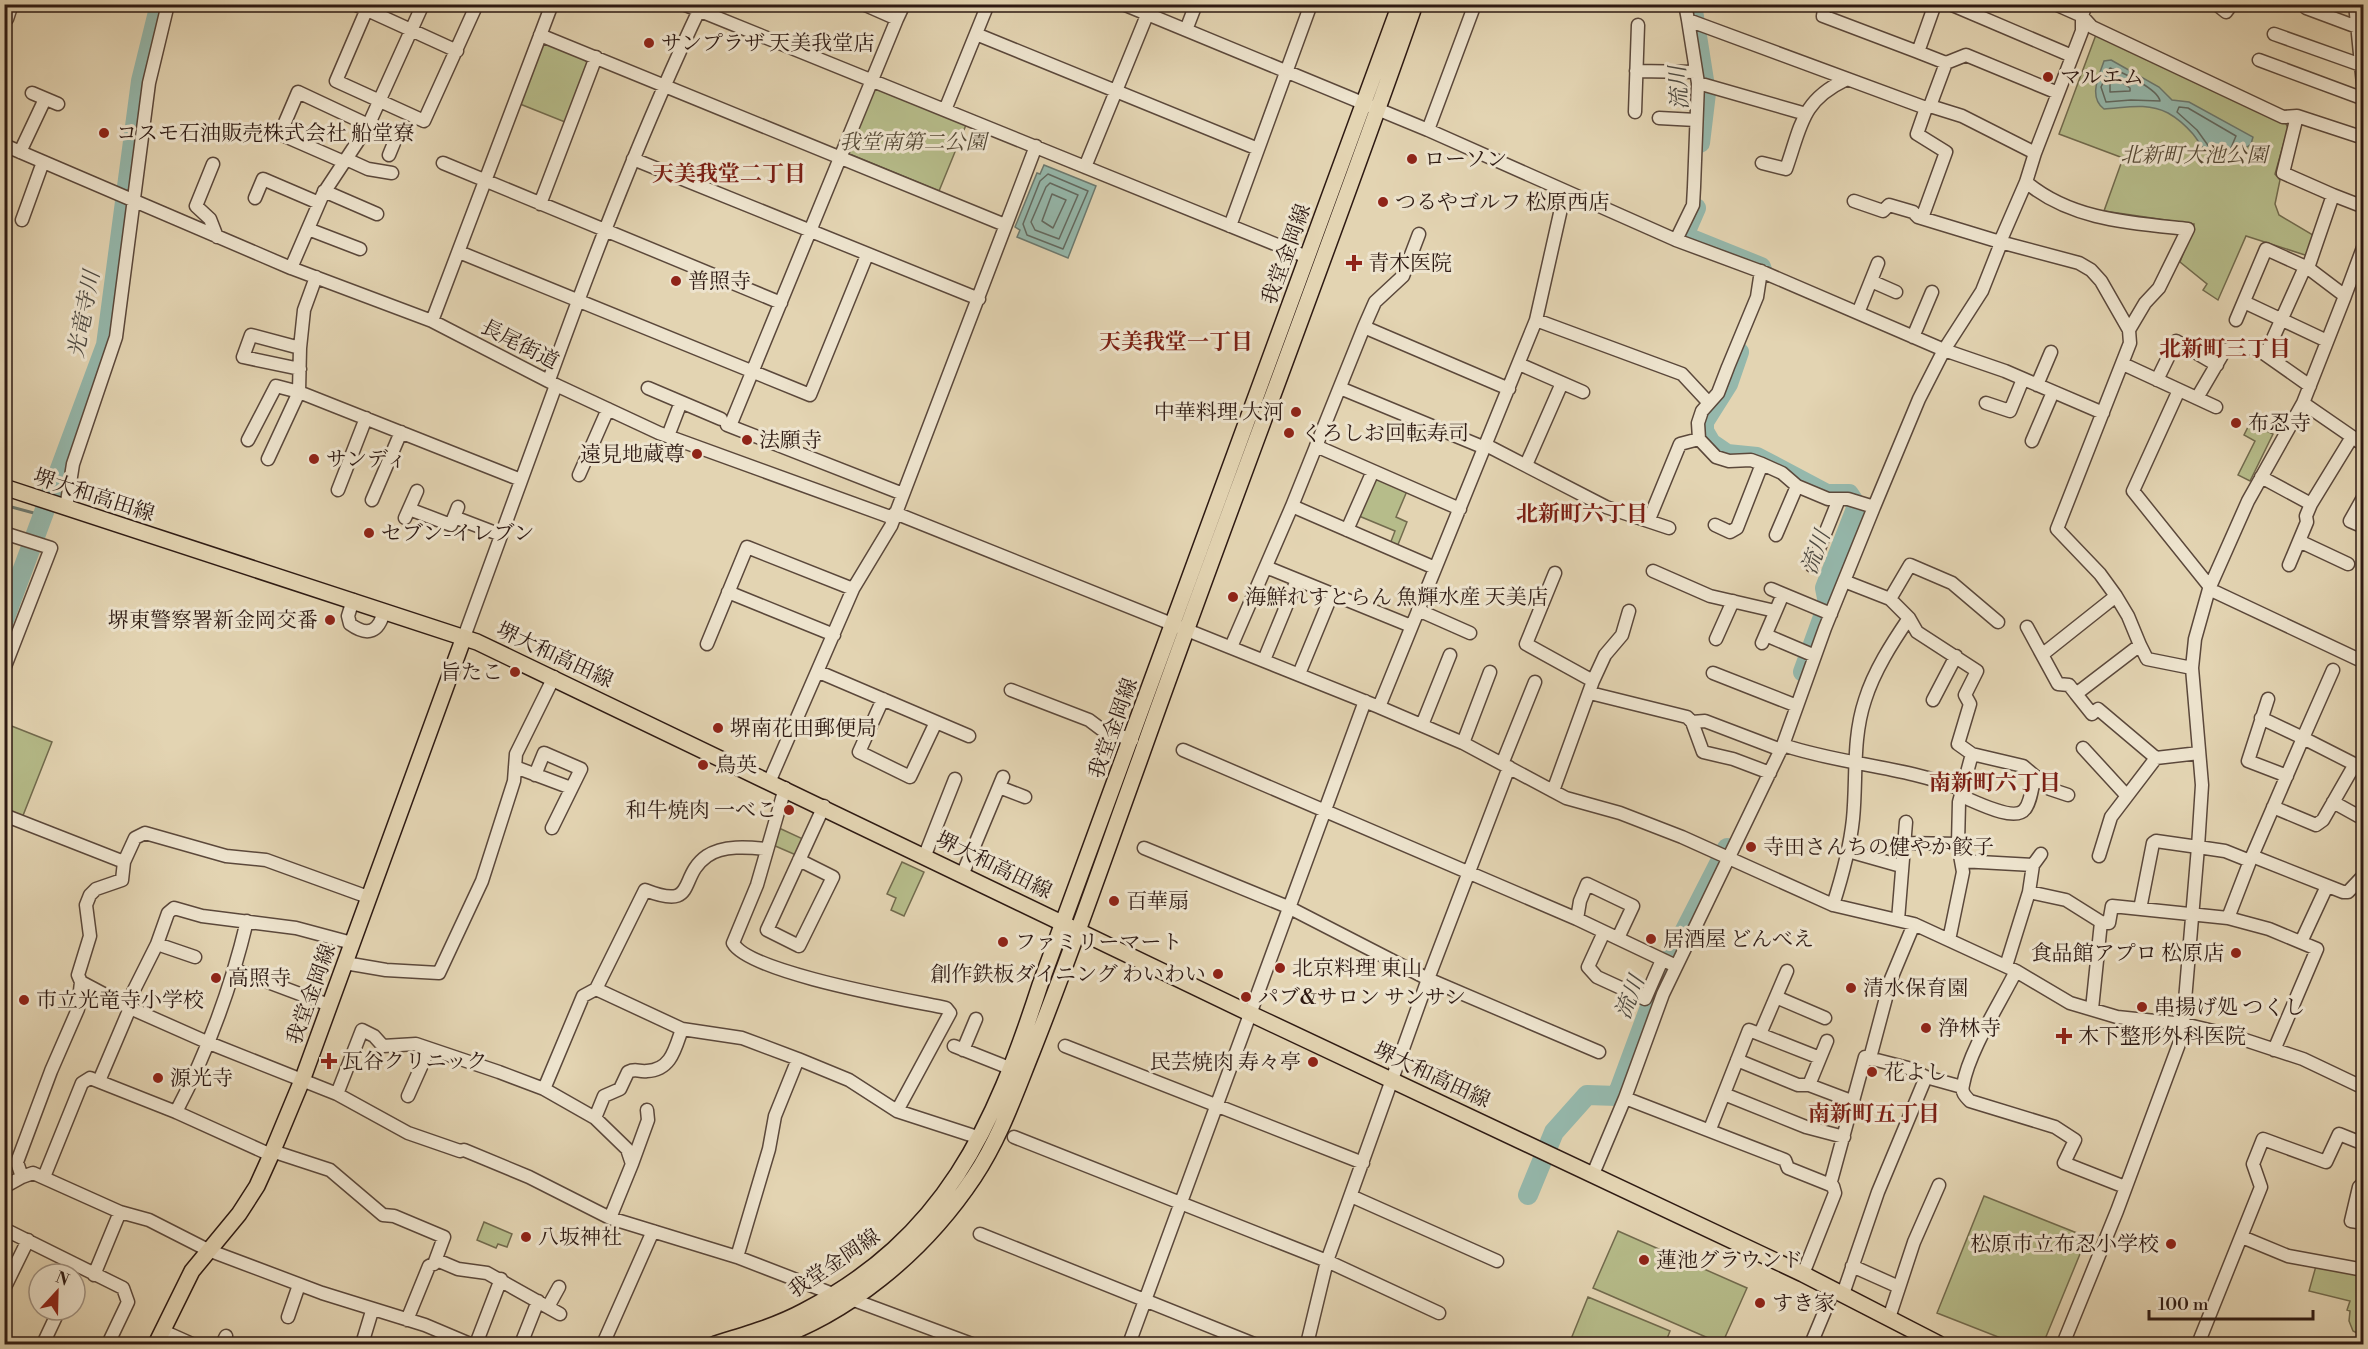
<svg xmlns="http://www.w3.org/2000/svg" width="2368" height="1349" viewBox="0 0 2368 1349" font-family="'Libre Bodoni','Noto Serif JP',serif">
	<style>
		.green { fill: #b6bc8a; stroke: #726b4e; stroke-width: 1.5 }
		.water { fill: #95b8ac; stroke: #6c796f; stroke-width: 1.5 }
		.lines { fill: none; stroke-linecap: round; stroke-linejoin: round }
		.shore { stroke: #626960; stroke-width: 1.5 }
		.stream { stroke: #6c796f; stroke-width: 3 }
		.river { stroke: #95b8ac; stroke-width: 20 }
		.minor-casing { stroke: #5b483b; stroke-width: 15 }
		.major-casing { stroke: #2e1a13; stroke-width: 18 }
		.minor { stroke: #ede3cd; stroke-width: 12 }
		.major { stroke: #e3d4b2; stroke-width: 15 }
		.poi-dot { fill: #8f2418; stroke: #ede3cd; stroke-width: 2 }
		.labels { text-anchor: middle; stroke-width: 6; stroke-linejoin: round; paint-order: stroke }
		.poi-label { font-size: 21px; fill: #2e1a13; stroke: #ede3cd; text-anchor: start }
		.park-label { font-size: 21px; font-style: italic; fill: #574b37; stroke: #ede3cd }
		.street-label { font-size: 21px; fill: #2e1a13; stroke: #ede3cd }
		.water-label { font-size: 22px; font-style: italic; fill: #4d4941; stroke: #ede3cd }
		.neighbourhood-label { font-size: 22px; font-weight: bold; fill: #7a1f14; stroke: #ede3cd }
	</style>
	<rect width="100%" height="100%" fill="#e3d4b2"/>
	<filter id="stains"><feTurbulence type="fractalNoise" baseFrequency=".00333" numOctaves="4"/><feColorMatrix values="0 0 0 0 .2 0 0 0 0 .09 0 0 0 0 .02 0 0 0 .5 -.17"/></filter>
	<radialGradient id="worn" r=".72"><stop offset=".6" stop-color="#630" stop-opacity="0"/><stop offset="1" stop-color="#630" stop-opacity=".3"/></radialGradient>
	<!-- green -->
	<path class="green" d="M2097,32L2285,122L2288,128L2275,174L2280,180L2275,204L2279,215L2313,235L2308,256L2246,236L2218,300L2203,290L2207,284L2180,262L2194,224L2104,211L2123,158L2059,134Z
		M548,43L584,57L587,63L565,122L520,104L543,45Z
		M874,88L966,125L939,191L847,153Z
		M2250,423L2273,434L2250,481L2238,475L2255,441L2244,435Z
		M1377,479L1407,491L1396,517L1407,522L1397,547L1390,544L1395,531L1359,516L1373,481Z
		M4,723L52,742L22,818L5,812Z
		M779,828L803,839L796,855L773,845Z
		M902,862L924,872L904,916L891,910L896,898L887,894Z
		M1984,1196L2087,1237L2043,1344H2016L1937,1313Z
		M484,1222L512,1234L507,1247L498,1244L496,1248L477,1240Z
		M1618,1231L1747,1288L1722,1344L1593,1288Z
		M2316,1266L2363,1275V1336L2353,1331L2349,1321L2350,1311L2347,1310L2350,1301L2309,1291Z
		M1588,1297L1670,1331L1665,1344H1569Z"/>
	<!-- water -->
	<path class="water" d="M2111,60L2159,87L2172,100L2189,102L2253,137L2251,144L2247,147L2240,145L2230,163C2211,169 2203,146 2193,134C2186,126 2177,118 2168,113C2146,102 2125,108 2104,109C2088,97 2099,76 2104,61Z
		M1044,165L1096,186L1068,258L1017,237L1020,230L1015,227L1037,173L1040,174Z"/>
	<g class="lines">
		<!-- shore -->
		<path class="shore" d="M2110,68C2122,72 2158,89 2160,101L2131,100L2106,102L2101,87Z
			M2114,77L2130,88V91L2110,92V84Z
			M2179,107L2188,108L2236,136L2227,157L2212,151L2197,130L2177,112Z
			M1048,174L1088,191L1063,249L1027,235L1023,224L1040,181Z
			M1050,183L1078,195L1059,239L1035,230L1031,222L1046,187Z
			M1052,194L1066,200L1053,228L1042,221Z"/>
		<!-- stream -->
		<path class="stream" d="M4,505L45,516"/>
		<!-- river -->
		<path class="river" d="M1692,4L1706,93L1700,143
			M1696,208L1686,231L1689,238L1761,267L1763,273
			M1739,352L1728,384L1704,422V431L1711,443L1727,454L1757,457L1827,494H1849L1857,506L1825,588L1828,603L1803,672
			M4,620L106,345L141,81L160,4
			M1528,1195L1554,1132L1587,1095L1617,1096L1661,977L1727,848"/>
		<!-- minor casing -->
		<g class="minor-casing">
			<path id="minor" d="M34,4H37
				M354,4L457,51
				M369,4L336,81L424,121L477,4
				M683,4L1307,257
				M1123,4L1428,130L1676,240L1693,205L1694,187L1698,83L1688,20L1926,108L1930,106L1962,116L2035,153L2026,182L2000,242L2079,263L2091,270L2101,281L2129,330L2130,343L2057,529L2100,574L2116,596L2043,654
				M1685,4L1688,20
				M1825,4L1823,16L1918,52
				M1950,4L2072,56
				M2055,4L2082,16L2086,4
				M2216,4L2226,12L2232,4
				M2355,4L2364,94
				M2306,8L2357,27
				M2082,16L2092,27L2283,117L2297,116L2364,138
				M7,19L12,4
				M897,19L904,4
				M1186,30L1196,4
				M976,34L1258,149
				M2274,34L2361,65
				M540,35L1005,225
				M2259,60L2364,99
				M1946,63L1966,55L2058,93
				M1636,71L1696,72
				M1698,83L1806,114
				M32,93L58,104
				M1930,106L1946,63L1918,52L1935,4
				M945,110L988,4
				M1635,112L1638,25
				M2297,116L2283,173L2333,195L2308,268
				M1659,118L1696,120
				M1428,130L1475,4
				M4,145L291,268L432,321L556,385L659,433L893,518
				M20,152L45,99
				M2035,153L2082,31V16
				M346,159L368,169L392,173
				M633,159L979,299
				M344,162L280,134L298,92L396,138L389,155
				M443,163L781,303
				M1762,163L1786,169C1801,127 1801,101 1845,80
				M213,164L196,206L210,219L217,237
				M1085,167L1147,15
				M2026,182C2071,220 2131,223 2188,229L2159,288L2145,303L2129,330
				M324,191L377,214
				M2333,195L2364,207
				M255,198L263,179L319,203
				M1854,201L1883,211L1889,205L1913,212L1918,217L2000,242
				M540,204L596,57
				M1922,218L1946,152L1917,134L1926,108
				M22,220L43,162
				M1230,226L1311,4
				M308,229L360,249
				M1676,240L1765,273L1944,350L1982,291L2001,243
				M459,252L810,395L867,255
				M291,268L323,194L368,126L423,4
				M1871,281L1896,292
				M2345,296L2364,245
				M2244,302L2327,341
				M1858,313L1878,263
				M1536,320L1682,374L1709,403
				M2236,320L2266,249L2308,268L2345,296L2303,403L2248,501L2209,589L2364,662
				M432,321L552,4
				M1364,327L1375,302L1403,276L1419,234
				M1913,337L1932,292
				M300,348L304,310L316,277
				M2259,350L2310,386
				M2266,354L2305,267
				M1519,364L1583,392
				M2123,364L2216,407
				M549,380C595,253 643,128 701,6
				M2157,380L2176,341L2217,365
				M2037,385L2051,352
				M648,388L721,419
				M1340,388L1485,448
				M2179,390L2133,491L2210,587
				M2197,398L2225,350L2241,346L2261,351
				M1986,403L2010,411L2023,379
				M2303,403L2364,445
				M727,425L903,494
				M730,426L897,19L863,4
				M668,436L681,402
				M248,440L276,386L299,392L521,480
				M2032,441L2053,392
				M1486,445L1606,507L1669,528
				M1316,446L1460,509
				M268,459L299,392L300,348L251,335L243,357L300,369
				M1526,465L1562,383
				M579,475L608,409
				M2261,477L2311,504
				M338,490L366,418
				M2364,496L2350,521L2364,527
				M372,500L401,432
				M1292,506L1435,568
				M1874,507L1919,399L1944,350L2005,371L2103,413
				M66,508L73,464L116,337L149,83L168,4
				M409,509L451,525L458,507
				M895,513L1379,707L1536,320L1565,191
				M454,517L501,535
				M1650,517L1680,444L1699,439
				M405,518L417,491
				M1715,525L1730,532L1737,528L1762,464
				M1347,530L1373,471
				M4,533L51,548L4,669
				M1776,535L1797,486
				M2299,541L2348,564
				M2289,565L2307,522L2306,516L2311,504L2352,437
				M1812,566L1839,499
				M1266,567L1411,626
				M1653,571L1710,596L1775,611
				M1555,573L1526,644L1593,681
				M1844,581L1890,599L1909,618L1917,632L1977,671L1965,695L1970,704L1958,744L1972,754L1959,802L1958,844L1963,872L1949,940
				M1771,589L1831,614
				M728,592L834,635
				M2116,596L2128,616L2140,645
				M1890,599L1910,565L1952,583L1998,622
				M353,600L348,616L350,624C368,637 379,632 384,611
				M1418,610L1470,633
				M2027,627L2058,684L2069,685L2076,694L2140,645L2147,659L2192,668L2202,785L2198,847L2225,851L2250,861L2303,738L2364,769
				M1768,636L1815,656
				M464,637L556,385
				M1716,639L1733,601
				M1762,643L1783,594
				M707,644L747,547L853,589
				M1231,647L1292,506L1364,327L1509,389
				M1264,660L1297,580
				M2192,668L2195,639L2209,589
				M819,672L969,736
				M1713,673L1797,706
				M1299,674L1332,594
				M1011,690L1089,720L1101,729L1132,740
				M1590,693L1687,717L1692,722L1703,752L1733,759L1770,773
				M2076,694L2092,714L2098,709L2156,758L2199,753
				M883,699L859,752L910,777L936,722
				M2268,699L2248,761L2287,776
				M1933,700L1956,656
				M1379,707L1463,743L1566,798L1620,813L1682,837L1833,905L1914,924L2016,971L2070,1003L2117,1017L2184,1024L2230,1035L2303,1059L2364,1088
				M2261,718L2303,738L2333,670
				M1692,722L1705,721L1781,750
				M1422,725L1450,655
				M1463,743L1490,672
				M1783,745C1842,765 1905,766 1963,790
				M2083,748L2127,796
				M1183,750L1577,919L1676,966
				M1972,754L2023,766L2050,789L2068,795
				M1502,764L1535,682
				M515,767L571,788
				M535,775L544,753L581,769L552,828
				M770,780L853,589L891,526L1036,146
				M999,787L1025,797
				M785,788L757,885L733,943C749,973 908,1000 946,1008L950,1013L897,1111
				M1553,791L1593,681L1605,655L1622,635L1629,611
				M1961,796C1974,801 2015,823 2025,809C2031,802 2032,786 2035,776
				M2333,802L2360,817L2364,812
				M2273,807L2316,825L2323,820L2355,764
				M4,815L124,862L122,880L96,889L90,895L86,905L90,936L78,975L81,982L78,1009L51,1071L17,1162L22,1177L4,1187
				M1905,843L1958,844
				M1144,848L1288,907L1428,979L1599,1052
				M1848,851L1901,866
				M925,855L955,779
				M2099,856L2111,817L2156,758
				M2252,856L2343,892H2348L2364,875
				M799,860L833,877L799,946L767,930L824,806
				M1961,861L2033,865
				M124,862L135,838L145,833L226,856L266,860L368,897
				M963,873L1003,777
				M2029,892L2066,900L2101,922L2092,1009
				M1833,905C1842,877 1850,848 1853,819C1857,779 1852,739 1865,700C1874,671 1892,643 1909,618
				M2228,918L2250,861
				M1577,919L1580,901L1587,884L1633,906L1618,938
				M1898,920L1906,822
				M2101,922L2109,923L2112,906L2228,918L2269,929L2317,949L2274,1050
				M1604,932L1588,967L1597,977L1645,999L1662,960
				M2301,942L2327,886
				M157,944L195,957
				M345,963L386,970L439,973L482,881L514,781L516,754L554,677
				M2006,966L2029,892L2033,865L2041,854
				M236,970L329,1005
				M2016,971C2000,1003 1969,1051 1963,1085C1961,1092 1965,1096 1970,1101L2055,1127L2075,1140L2064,1163L2125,1187
				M81,982L130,1008L209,1043L337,1094L408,1133L460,1151L464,1150L529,1177L610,1218L737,1257L769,1149L775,1116L798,1059
				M596,989L645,890C699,911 677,877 707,856C723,845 748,847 767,849
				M1776,997L1825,1018
				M126,1006L157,944L168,913L174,908L202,916L296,928L352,943
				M1760,1034L1787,971
				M954,1046L1012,1069
				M1065,1046L1363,1163
				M963,1050L976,1019
				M1870,1058L1891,979L1914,924
				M1737,1060L1798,1085H1809L1854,1102
				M99,1081L130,1008
				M1809,1085L1827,1041
				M544,1089L583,996L596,989L682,1029L742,1038L798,1059L849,1080L897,1111L980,1138
				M337,1094L362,1030L374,1036L383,1046L416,1044L499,1072L544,1089L595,1118L604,1096L620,1089L628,1072C636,1068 638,1072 647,1071C671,1070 675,1049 682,1029
				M1724,1094L1806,1127L1844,1137
				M408,1096L429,1049
				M1625,1098L1785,1160L1788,1168L1833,1186L1835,1193L1803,1274
				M176,1112C208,1051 231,988 247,921
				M595,1118L627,1149L632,1164L610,1218
				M1710,1129L1749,1030L1820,1058
				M1014,1137L1327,1261L1439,1313
				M272,1151L330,1170L383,1215L394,1216L444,1237L434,1264
				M632,1164L648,1120L647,1110
				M1593,1174L1625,1098L1663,994L1783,745L1825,628L1874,507L1848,499H1828L1797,486L1782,473L1762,464L1751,460L1729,461L1716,457L1699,439L1698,423L1702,411L1718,393L1728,367L1757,297L1761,271
				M22,1177L33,1173L120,1212L149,1220L208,1250L322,1293L425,1325L470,1344
				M44,1177L82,1083L90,1078L176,1112L271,1155
				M2364,1182L2359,1187L2351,1221L2364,1223
				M1830,1185L1865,1057L1908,1068L1926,1077
				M1351,1196L1497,1261
				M4,1229L123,1288L128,1302L108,1344
				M980,1234L1254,1344
				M2242,1237L2288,1256L2364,1270
				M737,1257L833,1294
				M1852,1266L1899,1287
				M94,1275L120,1212
				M4,1289L28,1240
				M1843,1294L1878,1192L1926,1077L1962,1087
				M851,1299L972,1344
				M548,1307L559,1287
				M288,1317L299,1285
				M1889,1318L1914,1242L1939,1185
				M407,1320L429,1266L439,1261L458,1269L487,1273L560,1314
				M163,1331L192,1344
				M43,1344L59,1310
				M222,1344L226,1336
				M362,1344L372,1311
				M476,1344L501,1279
				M521,1344L538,1301
				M603,1344L653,1231
				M1129,1344L1365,701
				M1307,1344L1327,1261L1428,979L1509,767
				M1811,1344L1834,1289
				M2063,1344L2117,1211L2182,1036L2198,847L2156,841L2153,843L2140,909
				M2198,1344L2261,1187L2253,1164L2263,1139L2326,1162L2339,1134L2364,1144"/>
		</g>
		<!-- major casing -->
		<g class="major-casing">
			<path id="major" d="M4,487L477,642L1249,1013L1803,1274L1939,1344
				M156,1344L192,1271L239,1214L257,1186L271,1155L303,1078L464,637
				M715,1344C745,1335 776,1326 804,1311C945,1238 994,1127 1040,985L1400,4
				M760,1344C847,1317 924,1252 974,1177C1000,1138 1015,1094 1032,1052C1071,954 1105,855 1141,756C1230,505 1327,256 1415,4"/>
		</g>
		<!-- minor -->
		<use href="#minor" class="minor"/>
		<!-- major -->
		<use href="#major" class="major"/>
	</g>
	<!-- markers -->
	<g class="poi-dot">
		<circle cx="649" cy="43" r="6"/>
		<circle cx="2048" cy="77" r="6"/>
		<circle cx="104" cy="133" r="6"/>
		<circle cx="1412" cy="159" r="6"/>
		<circle cx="1383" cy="202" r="6"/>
		<path d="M1351 254h6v6h6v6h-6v6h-6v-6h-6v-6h6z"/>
		<circle cx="676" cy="281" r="6"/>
		<circle cx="1296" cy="412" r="6"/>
		<circle cx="2236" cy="423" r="6"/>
		<circle cx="1289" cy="433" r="6"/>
		<circle cx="747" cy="440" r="6"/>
		<circle cx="697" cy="454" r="6"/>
		<circle cx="314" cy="459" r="6"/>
		<circle cx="369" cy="533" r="6"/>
		<circle cx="1233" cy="597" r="6"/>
		<circle cx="330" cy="620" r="6"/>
		<circle cx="515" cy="672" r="6"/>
		<circle cx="718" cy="728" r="6"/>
		<circle cx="703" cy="765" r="6"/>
		<circle cx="789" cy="810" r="6"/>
		<circle cx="1751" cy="847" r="6"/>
		<circle cx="1114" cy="901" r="6"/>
		<circle cx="1651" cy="939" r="6"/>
		<circle cx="1003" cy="942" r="6"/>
		<circle cx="2236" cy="953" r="6"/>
		<circle cx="1280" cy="968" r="6"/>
		<circle cx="1218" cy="974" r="6"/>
		<circle cx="216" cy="978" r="6"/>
		<circle cx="1851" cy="988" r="6"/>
		<circle cx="1246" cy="997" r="6"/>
		<circle cx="24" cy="1000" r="6"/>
		<circle cx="2142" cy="1007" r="6"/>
		<circle cx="1926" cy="1028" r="6"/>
		<path d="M2061 1027h6v6h6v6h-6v6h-6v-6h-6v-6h6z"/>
		<path d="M326 1052h6v6h6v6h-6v6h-6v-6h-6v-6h6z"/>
		<circle cx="1313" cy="1062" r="6"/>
		<circle cx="1872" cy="1072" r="6"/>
		<circle cx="158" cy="1078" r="6"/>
		<circle cx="526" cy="1237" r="6"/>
		<circle cx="2171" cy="1244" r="6"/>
		<circle cx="1644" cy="1260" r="6"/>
		<circle cx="1760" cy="1303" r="6"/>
	</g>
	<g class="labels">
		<!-- poi labels -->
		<g class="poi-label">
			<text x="661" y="50">サンプラザ 天美我堂店</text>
			<text x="2060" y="84">マルエム</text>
			<text x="116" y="140">コスモ石油販売株式会社 船堂寮</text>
			<text x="1424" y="166">ローソン</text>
			<text x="1395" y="209">つるやゴルフ 松原西店</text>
			<text x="1368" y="270">青木医院</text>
			<text x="688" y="288">普照寺</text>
			<text x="1284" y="419" text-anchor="end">中華料理 大河</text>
			<text x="2248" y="430">布忍寺</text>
			<text x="1301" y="440">くろしお回転寿司</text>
			<text x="759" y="447">法願寺</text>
			<text x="685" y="461" text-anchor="end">遠見地蔵尊</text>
			<text x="326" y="466">サンディ</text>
			<text x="381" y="540">セブン-イレブン</text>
			<text x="1245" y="604">海鮮れすとらん 魚輝水産 天美店</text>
			<text x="318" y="627" text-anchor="end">堺東警察署新金岡交番</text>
			<text x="503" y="679" text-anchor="end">旨たこ</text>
			<text x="730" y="735">堺南花田郵便局</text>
			<text x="715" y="772">鳥英</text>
			<text x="777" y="817" text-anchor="end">和牛焼肉 一べこ</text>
			<text x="1763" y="854">寺田さんちの健やか餃子</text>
			<text x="1126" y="908">百華扇</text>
			<text x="1663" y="946">居酒屋 どんべえ</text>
			<text x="1015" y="949">ファミリーマート</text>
			<text x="2224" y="960" text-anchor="end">食品館アプロ 松原店</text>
			<text x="1292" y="975">北京料理 東山</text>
			<text x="1206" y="981" text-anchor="end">創作鉄板ダイニング わいわい</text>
			<text x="228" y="985">高照寺</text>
			<text x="1863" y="995">清水保育園</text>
			<text x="1258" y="1004">パブ&amp;サロン サンサン</text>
			<text x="36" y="1007">市立光竜寺小学校</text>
			<text x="2154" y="1014">串揚げ処 つくし</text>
			<text x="1938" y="1035">浄林寺</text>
			<text x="2078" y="1043">木下整形外科医院</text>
			<text x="342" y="1068">瓦谷クリニック</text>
			<text x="1301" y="1069" text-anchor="end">民芸焼肉 寿々亭</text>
			<text x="1884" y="1079">花よし</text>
			<text x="170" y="1085">源光寺</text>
			<text x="538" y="1244">八坂神社</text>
			<text x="2159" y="1251" text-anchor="end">松原市立布忍小学校</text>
			<text x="1656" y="1267">蓮池グラウンド</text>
			<text x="1772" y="1310">すき家</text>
		</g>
		<!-- park labels -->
		<g class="park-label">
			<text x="913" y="149">我堂南第二公園</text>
			<text x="2194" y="162">北新町大池公園</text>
		</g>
		<!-- street labels -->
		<g class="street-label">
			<text transform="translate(1286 254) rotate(-70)" y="7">我堂金岡線</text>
			<text transform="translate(520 344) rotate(27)" y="7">長尾街道</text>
			<text transform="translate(94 495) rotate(18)" y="7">堺大和高田線</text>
			<text transform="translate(555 655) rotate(25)" y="7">堺大和高田線</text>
			<text transform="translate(1113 728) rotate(-70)" y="7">我堂金岡線</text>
			<text transform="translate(994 865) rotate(26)" y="7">堺大和高田線</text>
			<text transform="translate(311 994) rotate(-70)" y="7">我堂金岡線</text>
			<text transform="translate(1432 1075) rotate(25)" y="7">堺大和高田線</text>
			<text transform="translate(834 1263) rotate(-34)" y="7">我堂金岡線</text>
		</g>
		<!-- water labels -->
		<g class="water-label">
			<text transform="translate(1678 88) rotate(-94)" y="8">流川</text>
			<text transform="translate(83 314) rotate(-79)" y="8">光竜寺川</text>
			<text transform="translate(1815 552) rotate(-70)" y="8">流川</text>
			<text transform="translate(1629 997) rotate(-69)" y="8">流川</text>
		</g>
		<!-- neighbourhood labels -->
		<g class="neighbourhood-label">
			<text x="729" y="181">天美我堂二丁目</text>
			<text x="1176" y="349">天美我堂一丁目</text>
			<text x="2225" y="356">北新町三丁目</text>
			<text x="1582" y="521">北新町六丁目</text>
			<text x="1995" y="790">南新町六丁目</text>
			<text x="1874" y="1121">南新町五丁目</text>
		</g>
	</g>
	<!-- margin -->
	<rect width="2368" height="1349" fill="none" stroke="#e3d4b2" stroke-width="24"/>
	<rect x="6" y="6" width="2356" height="1337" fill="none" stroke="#2e1a13" stroke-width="3"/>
	<rect x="12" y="12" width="2344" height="1325" fill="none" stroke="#2e1a13" stroke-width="1.5"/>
	<!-- north arrow -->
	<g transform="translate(57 1292) rotate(22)"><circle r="28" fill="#ede3cd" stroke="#a19383" stroke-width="1.5"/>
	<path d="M0-4.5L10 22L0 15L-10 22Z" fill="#8f2418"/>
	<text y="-9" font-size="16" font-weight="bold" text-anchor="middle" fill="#2e1a13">N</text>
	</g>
	<!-- scale -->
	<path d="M2149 1310v9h164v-9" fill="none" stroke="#2e1a13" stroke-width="3"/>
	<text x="2158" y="1310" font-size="18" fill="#2e1a13" stroke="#ede3cd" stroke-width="4.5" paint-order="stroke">100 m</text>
	<rect width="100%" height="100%" filter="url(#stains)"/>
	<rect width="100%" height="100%" fill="url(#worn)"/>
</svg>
